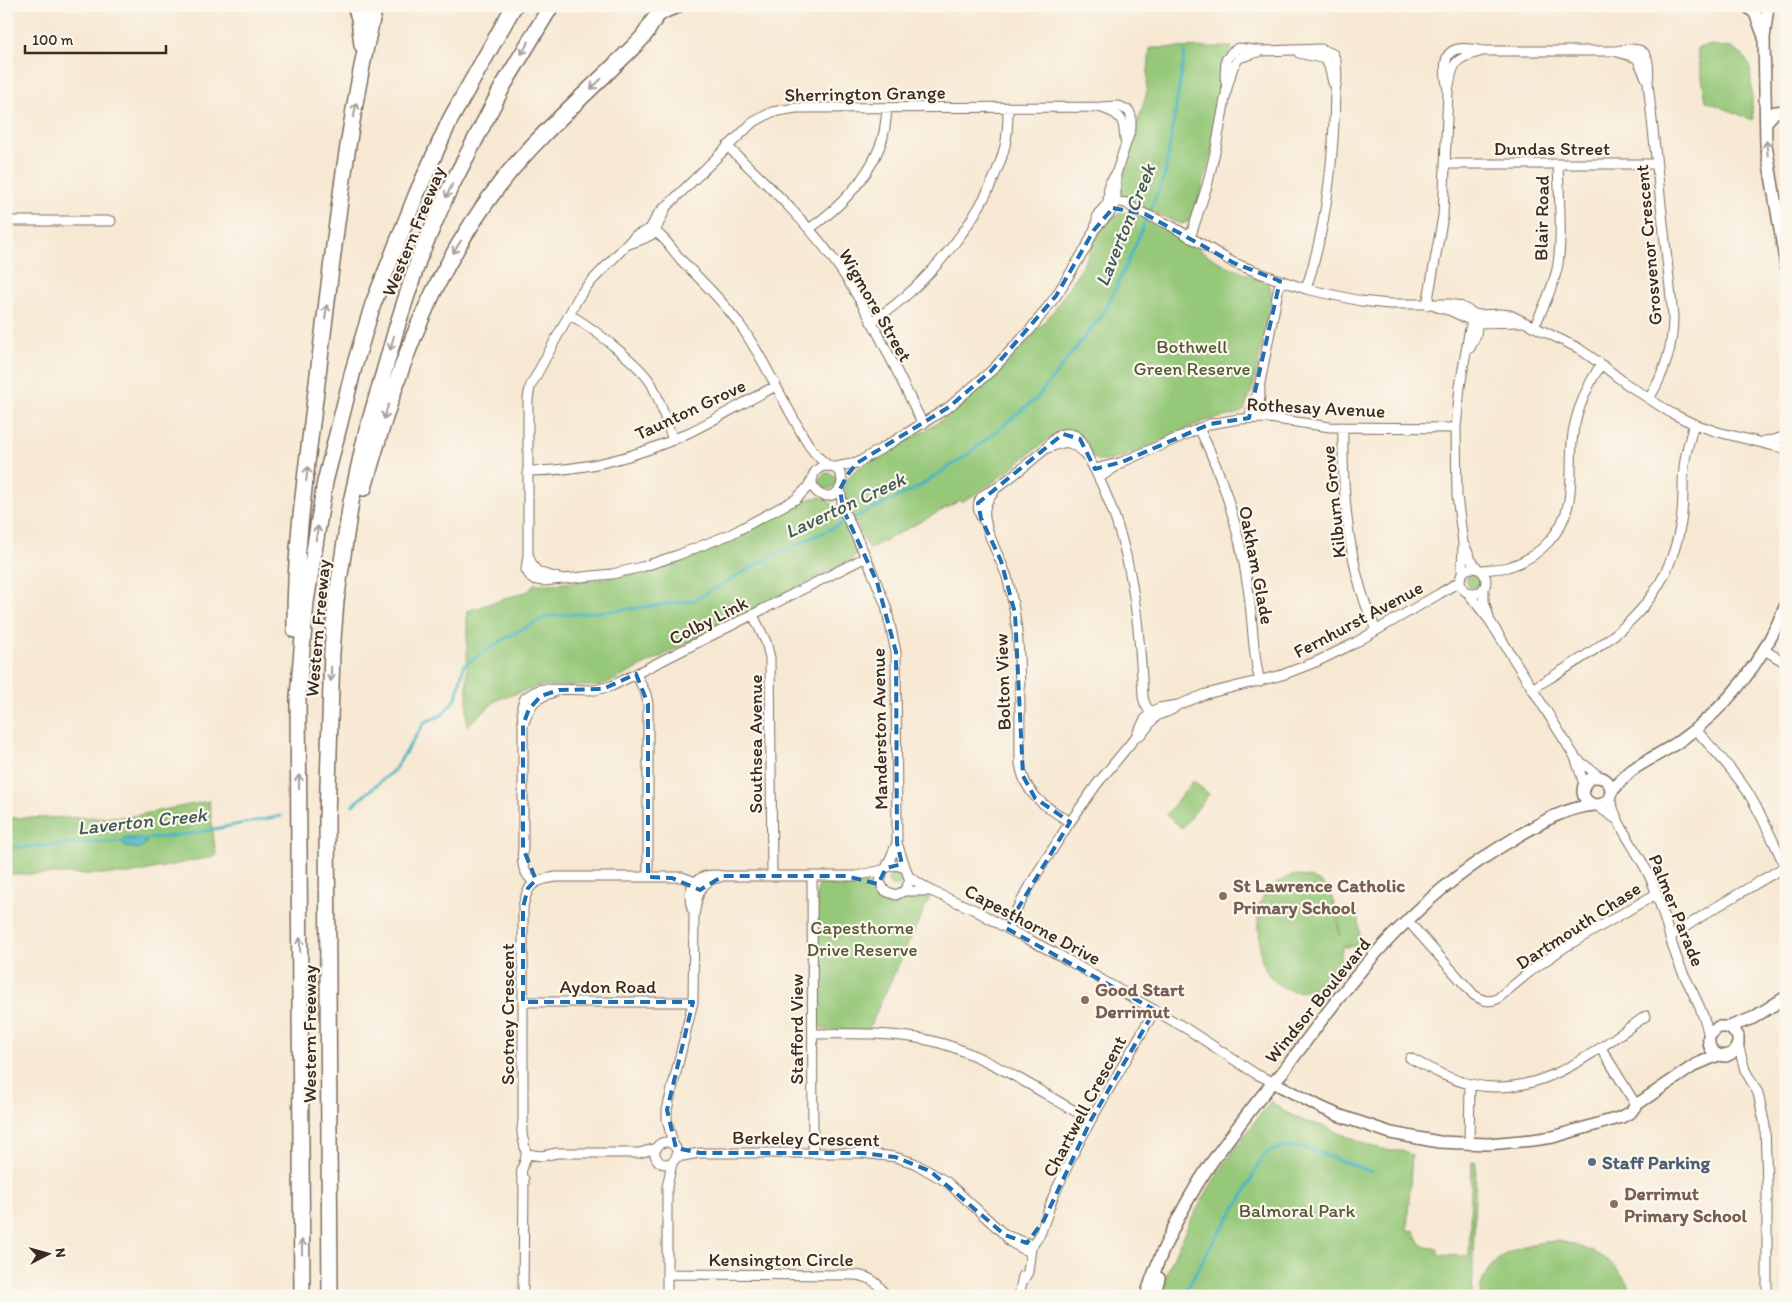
<svg xmlns="http://www.w3.org/2000/svg" width="1792" height="1302" viewBox="0 0 1792 1302" font-family="Itim,sans-serif">
	<style>
		.green { fill: #95c878; stroke: #68794b }
		.water { fill: #48b6c2; stroke: #427070 }
		.lines { fill: none; stroke-linecap: round; stroke-linejoin: round }
		.stream { stroke: #48b6c2; stroke-width: 3 }
		.street-casing { stroke: #7d6c5d; stroke-width: 11 }
		.secondary-casing { stroke: #7d6c5d; stroke-width: 14 }
		.highway-casing { stroke: #7d6c5d; stroke-width: 18 }
		.street { stroke: #fff; stroke-width: 9 }
		.secondary { stroke: #fff; stroke-width: 11 }
		.highway { stroke: #fff; stroke-width: 15 }
		.oneway { stroke: #a79f9a }
		.marked { fill: none; stroke: #1f6fb2; stroke-width: 4; stroke-dasharray: 10 6; stroke-linejoin: round }
		.education-dot { fill: #8d6e63; stroke: #fbf7ec; stroke-width: 2 }
		.service-dot { fill: #5c6f8a; stroke: #fbf7ec; stroke-width: 2 }
		.labels { text-anchor: middle; stroke-width: 4.5; stroke-linejoin: round; paint-order: stroke }
		.street-label { font-size: 19px; fill: #3b2a1e; stroke: #fbf7ec }
		.park-label { font-size: 19px; fill: #565939; stroke: #fbf7ec }
		.education-label { font-size: 19px; font-weight: bold; fill: #785e54; stroke: #fbf7ec; text-anchor: start }
		.service-label { font-size: 19px; font-weight: bold; fill: #4e5e75; stroke: #fbf7ec; text-anchor: start }
		.water-label { font-size: 20px; font-style: italic; fill: #405b57; stroke: #fbf7ec }
	</style>
	<rect width="100%" height="100%" fill="#fbf7ec"/>
	<filter id="ink" filterUnits="userSpaceOnUse"><feTurbulence type="fractalNoise" baseFrequency=".02" numOctaves="2"/><feDisplacementMap in="SourceGraphic" scale="10" xChannelSelector="R" yChannelSelector="G"/><feConvolveMatrix kernelMatrix="1 2 1 2 8 2 1 2 1" color-interpolation-filters="sRGB"/></filter>
	<filter id="wash" filterUnits="userSpaceOnUse"><feTurbulence type="fractalNoise" baseFrequency=".0096" numOctaves="4" result="noise"/><feDisplacementMap in="SourceGraphic" scale="20" xChannelSelector="R" yChannelSelector="G"/><feGaussianBlur stdDeviation="1.12" result="paint"/><feColorMatrix in="noise" values="0 0 0 0 0 0 0 0 0 0 0 0 0 0 0 0 0 1.4 0 .05"/><feComposite in="paint" operator="in"/></filter>
	<g filter="url(#wash)">
		<rect width="100%" height="100%" fill="#f7e8d3"/>
		<!-- green -->
		<path class="green" d="M1711,45L1731,48L1742,55L1750,65L1753,120L1706,101L1697,48Z
			M1232,47L1222,79L1221,100L1208,170L1191,221L1180,224L1124,199L1120,194L1119,182L1146,96L1150,48Z
			M1121,213C1152,214 1188,244 1214,259C1231,268 1249,275 1267,283L1271,289V296L1254,384L1244,410C1233,418 1216,417 1203,422C1180,430 1122,463 1102,461C1083,460 1088,421 1060,431C1027,454 998,482 962,502L961,500L869,549C865,541 861,533 857,525C846,503 834,483 860,467L933,426L971,398L998,374L1026,344L1055,309L1084,263L1101,228L1112,217Z
			M820 481a8 8 0 1 1 16 0a8 8 0 1 1-16 0Z
			M820,497C838,501 849,531 855,547L856,553L852,559L615,680L599,686H540L505,697L497,700L467,726V611L529,591L534,584C598,585 661,569 720,544C749,531 776,513 805,500Z
			M1466 581a7 7 0 1 1 14 0a7 7 0 1 1-14 0Z
			M1193,781L1209,794L1182,828L1166,815Z
			M209,801L216,856L129,874H6V818L128,817Z
			M888 880a7 7 0 1 1 14 0a7 7 0 1 1-14 0Z
			M1291,876C1335,874 1334,903 1340,936L1339,913L1358,912L1360,946L1342,947C1341,963 1337,977 1322,986C1296,1001 1266,985 1261,956C1260,948 1260,938 1259,929C1259,924 1257,916 1258,910C1261,894 1277,881 1291,876Z
			M826,882C840,880 860,879 873,886C880,890 883,898 892,899C898,900 902,897 907,896C915,893 922,895 930,897L868,1030H826C816,1027 816,1019 815,1009L817,892L819,885Z
			M1271,1101L1283,1111L1306,1122L1320,1125L1367,1145L1390,1151H1402L1412,1155L1407,1230L1415,1231C1419,1244 1424,1249 1438,1248V1255L1469,1256L1472,1162H1476L1472,1296H1159C1184,1220 1222,1163 1271,1101Z
			M1558,1241C1589,1247 1623,1261 1632,1296H1480C1482,1255 1523,1242 1558,1241Z"/>
		<!-- water -->
		<path class="water" d="M124,838H140L147,843L139,849L124,847L122,841Z"/>
		<g class="lines">
			<!-- stream -->
			<path class="stream" d="M353,805L394,770L425,722L442,715L456,698L464,665L509,636L548,616L612,611L692,601L763,561L917,488L967,455L1037,398L1105,311L1135,246L1165,174L1185,51
				M138,840L189,834L281,816
				M6,849L21,847L125,841
				M1183,1296L1213,1242L1245,1193L1261,1159L1267,1153L1282,1147H1302L1372,1172"/>
		</g>
	</g>
	<g filter="url(#ink)">
		<g class="lines">
			<!-- street casing -->
			<g class="street-casing">
				<path id="street" d="M1618,52L1637,58L1647,80
					M1299,53L1325,59L1329,66L1333,83
					M1227,88L1225,77L1226,60L1232,52L1238,48L1262,51L1321,49L1333,54L1336,61L1337,78L1335,91C1334,157 1327,226 1306,289
					M1448,91C1442,57 1443,42 1483,51H1616C1646,44 1651,54 1648,83L1673,316C1673,347 1665,372 1649,399
					M1102,108C1122,115 1124,119 1125,140
					M727,146C768,185 811,225 843,273C873,318 898,375 923,424
					M1446,164H1657
					M1111,206L1108,203L1109,184L1116,174
					M6,221H111
					M650,229C663,234 673,251 682,261C701,280 721,299 737,321C758,349 774,383 791,414C802,433 810,453 829,466
					M809,229C838,209 867,180 880,146C885,134 886,121 887,108
					M1095,229L1098,214L1108,203L1116,201L1126,203L1136,210L1168,224L1234,263L1265,275L1306,289L1361,301L1389,304H1450L1460,306L1477,315L1501,314L1510,315L1578,348L1601,364L1625,383L1671,413L1694,424L1718,432L1786,449
					M1190,238L1207,186L1216,148L1227,88L1233,67L1239,58L1258,52
					M629,244C657,235 653,235 665,210
					M1427,305L1443,216L1448,91C1453,65 1451,59 1480,52
					M1437,307L1451,311L1472,321L1479,323L1521,322
					M570,315C589,325 642,366 652,385C661,402 666,422 673,440
					M871,322C928,286 988,212 1005,146C1008,134 1008,120 1008,108
					M1534,327C1543,309 1552,289 1557,269C1563,240 1559,195 1558,165
					M1470,348L1476,335L1478,318
					M1259,417L1260,388
					M1249,418L1260,383L1280,281
					M1343,427C1342,493 1348,570 1376,630
					M1199,428C1224,478 1240,533 1248,588C1253,619 1252,651 1260,682
					M1764,441L1774,440L1786,436
					M1048,448C1066,440 1070,440 1085,454
					M812 481a15 15 0 1 1 30 0a15 15 0 1 1-30 0Z
					M1095,469L1122,462L1210,424L1239,419L1269,418L1330,427L1456,428
					M528,471C583,471 638,457 688,433C717,419 746,401 776,386
					M813,478L807,488L796,499L731,534L678,555L642,567L612,574L543,581L532,579L526,570L528,555V399L530,387L578,298L586,287L635,236L650,229C656,219 657,212 668,205L752,123L772,112L796,108L1100,107L1119,106L1129,111L1131,116V128L1116,174V201L1109,214L1094,230L1086,248L1056,296L1030,330L991,371L949,407L886,446L857,463L835,467
					M1099,478L1120,464
					M840,489L843,509L866,557L886,606L896,652L897,843L910,881L904,891L896,895L888,892L884,890L880,882L883,870C890,864 897,864 905,868
					M994,492C991,496 987,500 986,505C979,522 1001,559 1007,577C1024,638 1019,700 1020,763C1024,795 1045,806 1070,822
					M986,523C978,515 974,502 985,494C989,491 994,490 998,487C1007,480 1016,473 1025,466C1031,461 1037,456 1043,451C1051,444 1057,431 1070,434C1084,436 1084,450 1089,459C1131,535 1139,613 1143,697L1145,704L1154,719
					M1465,546L1471,560L1478,569
					M528,555C535,573 537,573 556,577
					M1460 581a13 13 0 1 1 26 0a13 13 0 1 1-26 0Z
					M1481,570C1490,569 1499,569 1508,567C1539,558 1564,532 1569,500C1573,476 1569,451 1574,427C1579,404 1589,383 1601,364
					M1462,574L1463,543L1457,496L1456,428L1460,387L1469,333L1472,321L1477,315
					M1484,588V601L1489,617
					M1468,593L1490,621L1575,757L1584,784
					M753,615L766,642L770,658L772,876
					M1764,650L1786,663
					M636,674L646,694L648,704V877
					M1532,689C1605,644 1666,613 1681,522C1684,504 1682,486 1684,468C1685,453 1690,438 1694,424
					M524,723C531,702 534,699 554,692
					M1695,729C1713,749 1732,768 1747,791C1762,815 1773,841 1785,866
					M1140,735C1147,730 1151,720 1157,716C1163,712 1170,713 1175,707
					M1577,759L1599,776
					M1610,797C1616,826 1636,848 1649,875C1663,904 1667,936 1680,966C1691,991 1703,1008 1709,1036
					M1596,805L1616,819
					M886,868L897,843
					M812,876L813,1153
					M910,877L931,891L975,910L1006,928L1057,954L1187,1029L1256,1074L1273,1082
					M534,882C523,874 521,862 523,848V725L522,706L525,698L534,692L542,689L595,690L612,686L866,557
					M904,891H931
					M692,909C685,885 699,871 723,876H856L883,870
					M1407,920L1474,995C1482,1000 1488,1003 1497,999L1532,970L1565,947L1656,894
					M1006,928L1038,872L1070,822L1097,784L1135,738L1145,719L1152,711L1159,708L1178,705L1206,694L1282,675L1318,661L1353,644L1439,594L1460,581
					M1670,937L1713,909L1786,866
					M523,1002H693
					M813,1034C850,1034 887,1032 923,1039C979,1049 1041,1093 1091,1120
					M1738,1044L1745,1070L1758,1093L1765,1126L1767,1184V1296
					M1601,1048L1636,1105
					M1410,1058C1429,1068 1448,1079 1470,1084C1539,1100 1593,1052 1646,1016
					M655 1153a11 11 0 1 1 22 0a11 11 0 1 1-22 0Z
					M673,1144L667,1119V1110L693,1002L694,916L697,899L700,890L705,884L711,880L723,876
					M1469,1144L1470,1084
					M526,1154L542,1156L557,1153H639L657,1148
					M677,1157L700,1153H862L895,1157L914,1163L947,1182L1005,1235L1010,1242L1025,1250L1031,1248L1027,1243L1005,1235
					M523,1183C518,1167 527,1164 526,1153C524,1139 520,1136 523,1121V907C527,884 534,880 556,877H682L695,882L700,890
					M667,1274L855,1275C870,1277 879,1282 885,1296
					M1023,1281L1028,1272L1031,1248L1041,1232L1053,1197L1072,1156L1091,1120L1155,1010
					M523,1296L524,1179
					M667,1296V1187L672,1163
					M1019,1296L1023,1276"/>
			</g>
			<!-- secondary casing -->
			<g class="secondary-casing">
				<path id="secondary" d="M1746,6L1755,13L1763,34
					M1768,6L1764,38L1766,145L1786,266
					M1767,121L1775,112L1786,111
					M1583 791a14 14 0 1 1 28 0a14 14 0 1 1-28 0Z
					M1611,792C1618,785 1624,776 1632,770C1648,759 1666,751 1681,740C1729,706 1764,659 1786,605
					M1729,1027L1753,1018L1786,997
					M1273,1082L1320,1107L1338,1115L1391,1133L1439,1142L1488,1144L1533,1140L1553,1137L1622,1117L1631,1112L1636,1105L1695,1065L1718,1055L1726,1056L1734,1052L1738,1044V1036L1729,1027H1718L1709,1036C1708,1045 1710,1051 1718,1055
					M1146,1296C1161,1248 1189,1192 1219,1152C1234,1132 1249,1111 1265,1092C1271,1084 1279,1077 1285,1069C1323,1018 1361,965 1407,921C1439,889 1476,861 1515,838C1540,823 1564,808 1594,805
					M1154,1296L1159,1278"/>
			</g>
			<!-- highway casing -->
			<g class="highway-casing">
				<path id="highway" d="M355,6L359,18L362,45
					M364,488C395,377 428,278 499,185C531,143 577,102 615,65C624,56 633,48 642,38C656,21 651,13 676,6
					M295,630C294,542 309,454 319,366C334,246 347,124 375,6
					M302,1296L298,697L306,602L325,482L354,367L373,304L417,193L450,120L514,6
					M330,1296L327,819L332,652L336,601L351,502L366,434L398,323L419,258L447,194L503,86L551,6"/>
			</g>
			<!-- street -->
			<use href="#street" class="street"/>
			<!-- secondary -->
			<use href="#secondary" class="secondary"/>
			<!-- highway -->
			<use href="#highway" class="highway"/>
		</g>
		<!-- one-way arrows -->
		<defs><path id="oneway-shaft" d="M-6 0H5M1.5-3L5.5 0L1.5 3" fill="none" stroke-width="1.6" stroke-linecap="round" stroke-linejoin="round" transform="scale(1.25)"/></defs>
		<g class="oneway">
			<use href="#oneway-shaft" transform="translate(525 48) rotate(121)"/>
			<use href="#oneway-shaft" transform="translate(596 84) rotate(136)"/>
			<use href="#oneway-shaft" transform="translate(355 110) rotate(-80)"/>
			<use href="#oneway-shaft" transform="translate(1767 148) rotate(-96)"/>
			<use href="#oneway-shaft" transform="translate(449 191) rotate(116)"/>
			<use href="#oneway-shaft" transform="translate(457 247) rotate(122)"/>
			<use href="#oneway-shaft" transform="translate(326 312) rotate(-83)"/>
			<use href="#oneway-shaft" transform="translate(392 343) rotate(106)"/>
			<use href="#oneway-shaft" transform="translate(386 412) rotate(107)"/>
			<use href="#oneway-shaft" transform="translate(307 474) rotate(-83)"/>
			<use href="#oneway-shaft" transform="translate(317 533) rotate(-81)"/>
			<use href="#oneway-shaft" transform="translate(331 674) rotate(91)"/>
			<use href="#oneway-shaft" transform="translate(299 782) rotate(-90)"/>
			<use href="#oneway-shaft" transform="translate(300 945) rotate(-90)"/>
			<use href="#oneway-shaft" transform="translate(302 1247) rotate(-90)"/>
		</g>
	</g>
	<!-- marked area -->
	<path class="marked" d="M1113,208L1145,214L1234,263L1280,281L1249,418L1210,424L1122,462L1095,469L1080,439L1063,434L978,503L981,518L1001,561L1015,613L1023,776L1035,798L1070,822L1006,928L1155,1010L1091,1120L1044,1220L1027,1243L1005,1235L930,1171L895,1157L862,1153H700L676,1148L667,1110L693,1002H523V907L528,888L536,880L523,848V725L529,709L541,696L559,690L603,689L636,674L648,704V877L672,878L700,890L723,876H846L878,884L886,868L902,864L897,843L896,652L877,582L843,509L840,489L848,474L857,463L949,407L991,371L1056,296L1094,230Z"/>
	<!-- markers -->
	<g class="education-dot">
		<circle cx="1223" cy="896" r="5"/>
		<circle cx="1085" cy="1000" r="5"/>
		<circle cx="1614" cy="1204" r="5"/>
	</g>
	<circle class="service-dot" cx="1592" cy="1162" r="5"/>
	<g class="labels">
		<!-- street labels -->
		<g class="street-label">
			<text transform="translate(865 93) rotate(-1)" y="7">Sherrington Grange</text>
			<text x="1552" y="155">Dundas Street</text>
			<text transform="translate(1541 218) rotate(-89)" y="7">Blair Road</text>
			<text transform="translate(413 231) rotate(-68)" y="7">Western Freeway</text>
			<text transform="translate(1648 245) rotate(-95)" y="7">Grosvenor Crescent</text>
			<text transform="translate(876 305) rotate(60)" y="7">Wigmore Street</text>
			<text transform="translate(1316 407) rotate(3)" y="7">Rothesay Avenue</text>
			<text transform="translate(690 409) rotate(-25)" y="7">Taunton Grove</text>
			<text transform="translate(1333 502) rotate(-96)" y="7">Kilburn Grove</text>
			<text transform="translate(1257 565) rotate(79)" y="7">Oakham Glade</text>
			<text transform="translate(1358 619) rotate(-28)" y="7">Fernhurst Avenue</text>
			<text transform="translate(708 620) rotate(-27)" y="7">Colby Link</text>
			<text transform="translate(317 628) rotate(-85)" y="7">Western Freeway</text>
			<text transform="translate(1002 682) rotate(-92)" y="7">Bolton View</text>
			<text transform="translate(879 729) rotate(-91)" y="7">Manderston Avenue</text>
			<text transform="translate(755 744) rotate(-90)" y="7">Southsea Avenue</text>
			<text transform="translate(1677 910) rotate(68)" y="7">Palmer Parade</text>
			<text transform="translate(1033 924) rotate(28)" y="7">Capesthorne Drive</text>
			<text transform="translate(1578 925) rotate(-33)" y="7">Dartmouth Chase</text>
			<text x="608" y="993">Aydon Road</text>
			<text transform="translate(1317 1000) rotate(-51)" y="7">Windsor Boulevard</text>
			<text transform="translate(507 1014) rotate(-90)" y="7">Scotney Crescent</text>
			<text transform="translate(796 1029) rotate(-90)" y="7">Stafford View</text>
			<text transform="translate(309 1034) rotate(-90)" y="7">Western Freeway</text>
			<text transform="translate(1084 1106) rotate(-62)" y="7">Chartwell Crescent</text>
			<text transform="translate(806 1138) rotate(1)" y="7">Berkeley Crescent</text>
			<text x="781" y="1266">Kensington Circle</text>
		</g>
		<!-- park labels -->
		<g class="park-label">
			<text x="1192" y="353">Bothwell<tspan x="1192" dy="22">Green Reserve</tspan></text>
			<text x="862" y="934">Capesthorne<tspan x="862" dy="22">Drive Reserve</tspan></text>
			<text x="1297" y="1217">Balmoral Park</text>
		</g>
		<!-- education labels -->
		<g class="education-label">
			<text x="1233" y="892">St Lawrence Catholic<tspan x="1233" dy="22">Primary School</tspan></text>
			<text x="1095" y="996">Good Start<tspan x="1095" dy="22">Derrimut</tspan></text>
			<text x="1624" y="1200">Derrimut<tspan x="1624" dy="22">Primary School</tspan></text>
		</g>
		<!-- service labels -->
		<g class="service-label">
			<text x="1602" y="1169">Staff Parking</text>
		</g>
		<!-- water labels -->
		<g class="water-label">
			<text transform="translate(1125 225) rotate(-68)" y="7">Laverton Creek</text>
			<text transform="translate(845 505) rotate(-25)" y="7">Laverton Creek</text>
			<text transform="translate(142 821) rotate(-6)" y="7">Laverton Creek</text>
		</g>
	</g>
	<!-- margin -->
	<rect width="1792" height="1302" fill="none" stroke="#fbf7ec" stroke-width="25"/>
	<!-- north arrow -->
	<g transform="translate(48 1254) rotate(84)" stroke="#fbf7ec" stroke-width="4" paint-order="stroke">
	<path d="M0-4L9 19L0 12L-9 19Z" fill="#3b2a1e"/>
	<text y="-8" font-size="14" font-weight="bold" text-anchor="middle" fill="#3b2a1e">N</text>
	</g>
	<!-- scale -->
	<path d="M25 45v8h141v-8" fill="none" stroke="#3b2a1e" stroke-width="2.5"/>
	<text x="32" y="45" font-size="15" fill="#3b2a1e" stroke="#fbf7ec" stroke-width="4" paint-order="stroke">100 m</text>
</svg>
